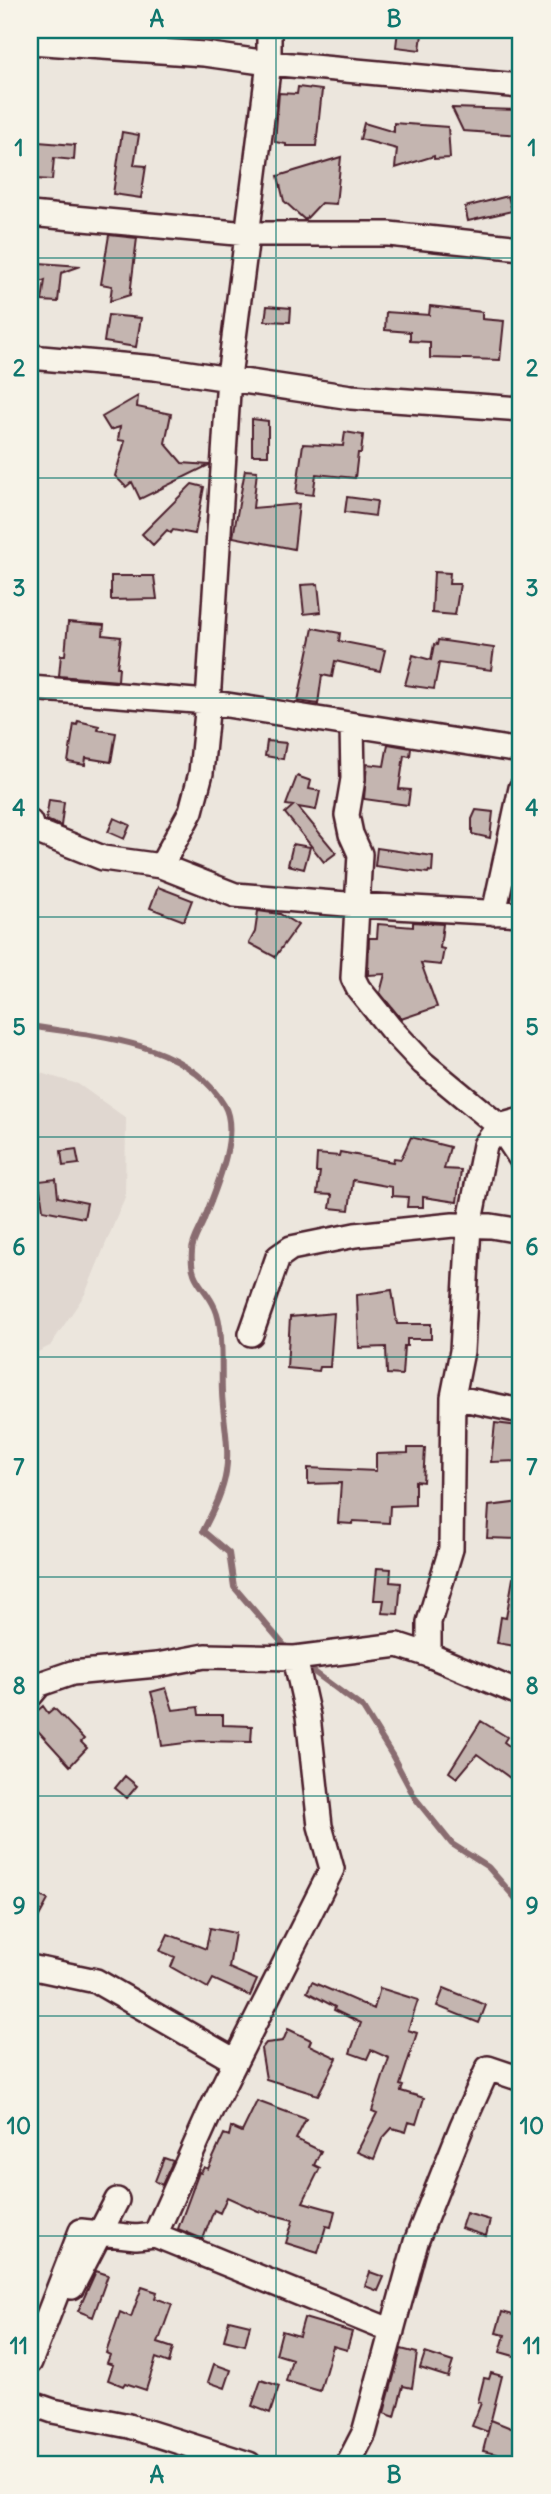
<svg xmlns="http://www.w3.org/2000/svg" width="551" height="2494" viewBox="0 0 551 2494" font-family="Delius,sans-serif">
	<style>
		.built { fill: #e0d7d0 }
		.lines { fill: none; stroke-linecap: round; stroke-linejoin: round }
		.stream { stroke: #896c6f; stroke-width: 6 }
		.building { fill: #c4b5b0; stroke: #4a1f2b; stroke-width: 2 }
		.minor-casing { stroke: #4a1f2b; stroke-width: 28 }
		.minor { stroke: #f7f3e8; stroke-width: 23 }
		.grid { fill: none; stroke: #0f766e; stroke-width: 2; stroke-opacity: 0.55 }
		.neatline { fill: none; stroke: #0f766e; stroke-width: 2.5 }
		.grid-label { font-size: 23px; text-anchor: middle; font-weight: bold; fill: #0f766e }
	</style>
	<rect width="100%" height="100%" fill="#ece6dd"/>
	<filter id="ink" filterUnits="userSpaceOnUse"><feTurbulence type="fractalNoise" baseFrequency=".0143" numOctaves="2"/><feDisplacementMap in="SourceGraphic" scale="14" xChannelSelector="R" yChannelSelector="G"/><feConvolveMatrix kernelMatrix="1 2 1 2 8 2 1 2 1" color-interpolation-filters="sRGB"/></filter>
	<g filter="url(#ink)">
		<!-- built -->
		<path class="built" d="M30,1070L78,1084L126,1118L125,1197L85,1294L50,1346L30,1356Z"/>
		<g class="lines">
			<!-- stream -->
			<path class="stream" d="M30,1026C96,1037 186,1040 224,1105C241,1134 214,1193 203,1222C199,1231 192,1242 192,1251C189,1282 205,1285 215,1308C224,1327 221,1371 222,1393C223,1418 230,1447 226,1472C223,1493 212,1513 203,1531L229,1553L234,1587L289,1651
				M302,1663L363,1708L392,1755L415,1798L452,1844L488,1867L517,1900L521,1901"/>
		</g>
		<!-- building -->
		<path class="building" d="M398,30L422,34L420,50L396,47Z
			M298,87L322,90L316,146H286V144L275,142L279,93L297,94Z
			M452,108L521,110V135L463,131Z
			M364,123L394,132V123L448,127L450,158L434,159V156L395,168L397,149L360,139Z
			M122,132L139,135L134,165L146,166L141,198L113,194Z
			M38,142L75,145L74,160L54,158L52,180L35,179Z
			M341,157L336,204L321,203L305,220L284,201L278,176Z
			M508,196L512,211L468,221L465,207Z
			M109,235L137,238L130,295L110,301L112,286L101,284Z
			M39,263L81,266L61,273L58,302L42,301L45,280L30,286V267Z
			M267,306L291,308L290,322L265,321Z
			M430,306L482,312V319L504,321L500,360L430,358V342L410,341V332L385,330L386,312L429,315Z
			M108,315L141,318L136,347L104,342Z
			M138,396L137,407L171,414L165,443L182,463L209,465L140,499L132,482L126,487L115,476L125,441L118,440L120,427L110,430L102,417Z
			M252,419L268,421V455H252Z
			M345,432L363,435L361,453H358L355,478L316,474L313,495L296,493L303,444L343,446Z
			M245,470L257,471L253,508L299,504L294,549L233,537Z
			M192,484L204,487L195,534L173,530L171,533L167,530L153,545L142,534Z
			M347,497L377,501L375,516L345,512Z
			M434,572L450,573L449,584H460L455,615L432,613Z
			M111,576H154L157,599L111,600Z
			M318,584L321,612L304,614L301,585Z
			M68,622L104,625L103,635L121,637L117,667H119L118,681L59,676L61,655H65Z
			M313,628L340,633L339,641L385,650L380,671L335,661L332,677L322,675L318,704L298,701Z
			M438,640L494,648L491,670L439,663L434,689L405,685L413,655L431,660L434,644L437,645Z
			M78,721L99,726L98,730L116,733L111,762L86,758L85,765L68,762L74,724L77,725Z
			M267,741L286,743L283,759L265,756Z
			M388,744L411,748L410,756L404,755L399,789L410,790L408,805L364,799L367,764L384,766Z
			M297,776L311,781L309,789L320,791L316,810L298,807L336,853L324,862L285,813L293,806L286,805Z
			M49,800L64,802L61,826L46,820Z
			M476,810L493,812L490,838L472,834V819Z
			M114,818L130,825L124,839L108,832Z
			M293,844L310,847L304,869L288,865Z
			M377,848L433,856L432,872L429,871L428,873L375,866Z
			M158,887L192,900L184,921L150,908Z
			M258,911L280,914L298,925L275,957L249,943L255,932Z
			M413,922L443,924L440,948L444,949L441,965L421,963L437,1007L401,1019L380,993L385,974L368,975L369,938H377L378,924L413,927Z
			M411,1137L450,1147L444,1169L461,1170L457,1202L423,1197V1207H407L408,1197L392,1196V1187L353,1180L349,1210L330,1208L332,1195L317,1194L320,1172H316L317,1154L339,1156L340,1152L393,1162L394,1158L401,1159Z
			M76,1149L79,1164L63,1166L61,1151Z
			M56,1179L58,1197L87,1203L84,1218L43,1210L39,1181Z
			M392,1290L397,1324H431V1339H407V1346H404L402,1375L387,1374L386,1347L359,1348L357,1295Z
			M334,1313L330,1367H320L319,1371L287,1368L290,1317Z
			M495,1423L519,1426L517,1445H521V1461L491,1462Z
			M408,1448H425L423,1482L415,1481V1505L390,1506L389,1523L353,1521L352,1524L338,1523L341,1483L308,1484V1468L376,1471V1454L408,1453Z
			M521,1502V1539L487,1538L489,1506Z
			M377,1568L391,1569L390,1582L401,1583L398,1614L382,1613L384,1600H374Z
			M513,1578L521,1579V1647L497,1643L501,1617L506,1618Z
			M166,1688L173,1710L198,1707L199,1715H223V1725L252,1726L251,1742L200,1741L162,1746L157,1714L151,1692Z
			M43,1706L48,1713L54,1708L84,1739L81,1742L87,1748L70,1766L30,1722V1717Z
			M481,1721L507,1737L504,1742L521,1755V1786L477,1754L457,1778L449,1772Z
			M125,1776L137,1786L127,1798L115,1788Z
			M30,1890L48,1900L30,1933Z
			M210,1928L235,1933L229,1968L257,1980L250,1996L213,1979L208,1988L171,1967L175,1957L160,1951L168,1934L206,1949Z
			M312,1982L374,2009L380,1988L418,2000L408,2030L417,2033L400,2085L403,2086L401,2091L424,2098L416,2124L409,2122L406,2132L392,2128L382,2139L374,2159L357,2152L377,2113L372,2111L389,2058L371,2050L367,2059L350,2053L361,2023L334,2010L335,2007L307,1992Z
			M444,1988L486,2005L479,2023L437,2006Z
			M288,2029L311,2040L309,2045L337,2058L318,2095L266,2079L261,2049L266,2043L283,2041Z
			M257,2101L306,2119L296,2139L321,2151L314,2165L320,2168L303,2202L335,2211L331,2227L326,2226L318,2253L286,2243L293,2220L258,2211L227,2197L220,2213L214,2210L203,2239L178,2229L199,2172L201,2173L204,2167L208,2169L224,2134L229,2136L231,2127L242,2132Z
			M164,2158L173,2161L162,2185L155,2181Z
			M466,2213L490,2220L486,2236L461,2228Z
			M96,2271L108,2275L93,2317L78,2311Z
			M370,2272L384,2277L378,2291L365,2286Z
			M142,2287L157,2292L155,2298L172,2304L158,2343L173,2348L169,2363L156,2358L146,2390L125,2383L123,2386L108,2380L113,2365L107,2363L110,2355L106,2353L120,2312L131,2317Z
			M502,2312L521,2317V2358L500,2352L505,2335L496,2333Z
			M304,2318L352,2332L347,2350L333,2346L320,2391L286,2381L292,2359L276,2354L282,2331L299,2336Z
			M229,2320L250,2325L245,2345L224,2340Z
			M401,2349L417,2353L412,2388L403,2386L395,2417L384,2413Z
			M425,2353L453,2362L448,2377L420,2368Z
			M214,2364L231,2370L225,2388L208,2382Z
			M491,2373L502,2376L488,2432L472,2426L481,2403L478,2402L484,2378L489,2379Z
			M261,2380L279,2386L270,2413L252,2406Z
			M491,2420L521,2432V2460L483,2451Z"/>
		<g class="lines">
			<!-- minor casing -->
			<g class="minor-casing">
				<path id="minor" d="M30,42L204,54L269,63L521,86
					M30,214L247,234H389L521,248
					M30,357L155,368L351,397L521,409
					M30,688L208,702L521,751
					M352,725L353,779L347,815L351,834L360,854L353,978L358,988L391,1029L423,1063L499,1126L521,1159
					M30,822L33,830L103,858L161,866L235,895L358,905L521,914
					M161,866L191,811L201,773L208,702L229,377L269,63V30
					M494,913L521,788
					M251,1334L278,1257L291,1248L355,1235L453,1225L491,1226L521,1231
					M453,1397L521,1411
					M429,1655V1622L451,1549L453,1397L462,1351L469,1226L485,1145L499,1126L521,1120
					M30,1696L40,1684L72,1673L157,1665L205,1656L295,1658L398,1645L429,1655L521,1694
					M30,1967L96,1981L230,2058L234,2063
					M155,2235L392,2331
					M72,2287L117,2200
					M30,2362L81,2231L136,2237L155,2235L211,2110L332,1869L320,1826L308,1716L295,1658
					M30,2403L53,2411L129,2426L249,2464
					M348,2464L364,2433L416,2242L462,2126L488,2068L521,2079"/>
			</g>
			<!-- minor -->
			<use href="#minor" class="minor"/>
		</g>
	</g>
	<!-- grid -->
	<path class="grid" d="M276,30V2464M30,258H521M30,478H521M30,698H521M30,917H521M30,1137H521M30,1357H521M30,1577H521M30,1796H521M30,2016H521M30,2236H521"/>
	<!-- margin -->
	<rect width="551" height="2494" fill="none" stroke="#f7f3e8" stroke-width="77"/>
	<rect x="38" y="38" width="474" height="2418" class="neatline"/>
	<g class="grid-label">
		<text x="157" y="27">A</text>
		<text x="394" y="27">B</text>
		<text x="19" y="156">1</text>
		<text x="532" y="156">1</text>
		<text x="19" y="376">2</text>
		<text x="532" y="376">2</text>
		<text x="19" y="596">3</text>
		<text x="532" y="596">3</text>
		<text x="19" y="816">4</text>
		<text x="532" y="816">4</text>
		<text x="19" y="1035">5</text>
		<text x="532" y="1035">5</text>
		<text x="19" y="1255">6</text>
		<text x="532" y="1255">6</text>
		<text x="19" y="1475">7</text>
		<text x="532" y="1475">7</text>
		<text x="19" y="1694">8</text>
		<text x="532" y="1694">8</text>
		<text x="19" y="1914">9</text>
		<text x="532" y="1914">9</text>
		<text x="19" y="2134">10</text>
		<text x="532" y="2134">10</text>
		<text x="19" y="2354">11</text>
		<text x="532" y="2354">11</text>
		<text x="157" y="2483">A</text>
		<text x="394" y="2483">B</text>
	</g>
</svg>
